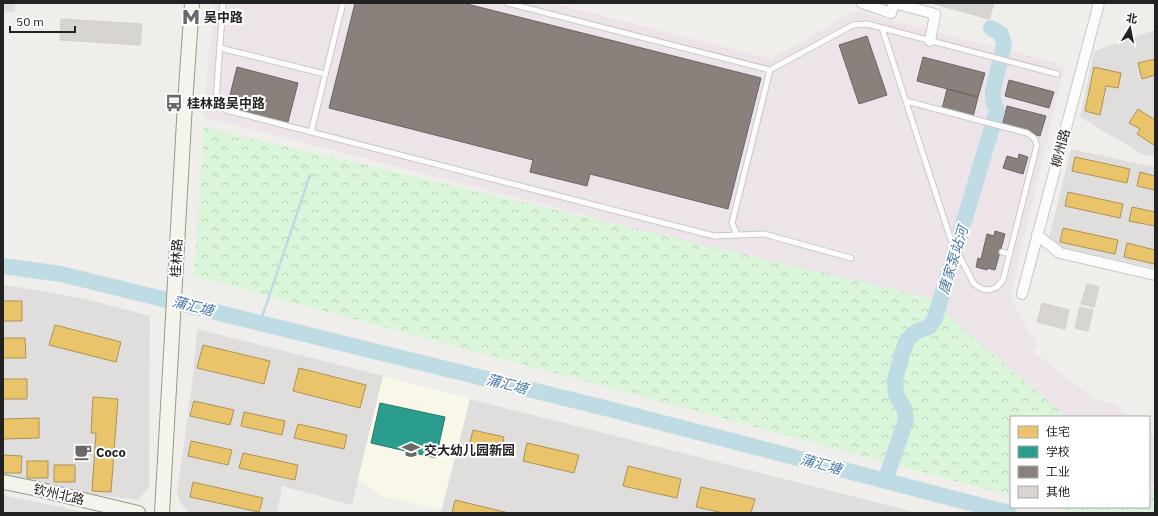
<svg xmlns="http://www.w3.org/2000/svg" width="1158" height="516" viewBox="0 0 1158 516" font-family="'IBM Plex Sans','Noto Sans SC',sans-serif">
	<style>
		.residential { fill: #dfdedc }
		.education { fill: #f8f7e8 }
		.railway { fill: #ede4e9 }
		.park { fill: url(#park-crowns) }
		.homes { fill: #e9c46a; stroke: #ad9354 }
		.schools { fill: #2a9d8f; stroke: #28786e }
		.industry { fill: #8a817c; stroke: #6b6461 }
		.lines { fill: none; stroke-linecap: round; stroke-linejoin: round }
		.stream { stroke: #bfdbe3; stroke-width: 2.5 }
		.river { stroke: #bfdbe3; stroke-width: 16 }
		.building { fill: #d7d4d2; stroke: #d3d0cc }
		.lane-casing { stroke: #c9c8c7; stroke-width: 7 }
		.street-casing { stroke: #c9c8c7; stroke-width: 12 }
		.secondary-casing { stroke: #999a82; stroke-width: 16 }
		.lane { stroke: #fdfcfc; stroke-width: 5 }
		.street { stroke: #fdfcfc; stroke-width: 10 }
		.secondary { stroke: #f4f4ed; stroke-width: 14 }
		.labels { text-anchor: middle; stroke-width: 4; stroke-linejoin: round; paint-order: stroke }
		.poi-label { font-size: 13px; font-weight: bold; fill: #222; stroke: #fff; text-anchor: start }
		.street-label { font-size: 13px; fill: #222; stroke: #fff }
		.water-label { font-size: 14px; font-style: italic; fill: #4a7aab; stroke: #fff }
	</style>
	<defs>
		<pattern id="park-crowns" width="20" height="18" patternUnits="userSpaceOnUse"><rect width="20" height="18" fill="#daf5da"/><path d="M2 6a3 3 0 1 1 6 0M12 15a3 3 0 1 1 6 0" fill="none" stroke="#bbd2bb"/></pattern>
	</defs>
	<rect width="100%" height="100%" fill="#f0eeeb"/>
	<!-- residential -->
	<path class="residential" d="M3,3H15V11L3,13Z
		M1155,30V157L1142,154L1080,117L1094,51Z
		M1071,149L1155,167V268L1059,247L1049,238Z
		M3,285L37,290L85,299L150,316L149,487L138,500L81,493L3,476Z
		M197,329L383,376L352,505L282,486L277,513H190L181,504L177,493L193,376Z
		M470,399L918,513H441Z
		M3,495L60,507L86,513H3Z"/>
	<!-- education -->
	<path class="education" d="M383,376L470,399L441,510L382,496L358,479Z"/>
	<!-- railway -->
	<path class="railway" d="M214,3H553L771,59L855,11L1065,65L1011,293L1009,294L1037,345L1032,351L1093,398L1114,404L1131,417H1068L923,302L204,117L209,48L212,36Z
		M1149,431L1155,436V487L1149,482Z"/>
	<!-- park -->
	<path class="park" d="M204,127L926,297L1067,417H1011V496L194,276Z
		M1149,486L1155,491V513H1075L1053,507H1149Z"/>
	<!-- homes -->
	<path class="homes" d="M1155,59V75L1142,79L1138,63Z
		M1094,67L1121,73L1118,88L1106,86L1100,115L1085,111Z
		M1138,109L1155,120V143L1154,145L1137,134L1140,129L1129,123Z
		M1075,157L1130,169L1127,183L1072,171Z
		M1140,172L1155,176V190L1137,186Z
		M1068,192L1123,204L1120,218L1065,206Z
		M1132,207L1155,212V226L1129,221Z
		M1063,228L1118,240L1115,254L1060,242Z
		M1127,243L1155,250V264L1124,257Z
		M3,301H22V321H3Z
		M55,325L121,342L116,362L49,345Z
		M3,338H25L26,358H3Z
		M203,345L270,361L264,384L197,368Z
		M299,368L366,385L360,408L293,391Z
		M3,379H27V399H3Z
		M93,397L118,399L111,492L92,491L96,433H91Z
		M194,401L234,410L230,425L190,416Z
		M244,412L285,421L282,435L241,426Z
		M39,418V438L3,439V419Z
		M298,424L347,435L344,449L294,438Z
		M473,430L504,437L500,458L468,450Z
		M191,441L232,450L228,465L188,456Z
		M527,443L579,455L574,473L523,461Z
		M243,453L298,465L295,480L239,468Z
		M3,455L22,456L21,473H3Z
		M27,461H48V478H27Z
		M54,465H75V482H54Z
		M628,466L681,479L677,498L623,486Z
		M193,482L263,498L259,512L190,497Z
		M701,487L755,499L751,513H724L696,507Z
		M455,500L509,513H452Z"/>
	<!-- schools -->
	<path class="schools" d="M380,403L445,417L436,458L371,443Z"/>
	<!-- industry -->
	<path class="industry" d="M355,3H463L761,78L728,209L590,174L587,186L530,172L533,160L329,108Z
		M867,36L887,95L859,104L839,45Z
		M923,57L985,73L978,97L917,81Z
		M237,67L298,83L288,122L227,107Z
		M1009,80L1054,92L1049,108L1005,96Z
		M947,89L978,97L973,117L942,109Z
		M1007,106L1046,116L1040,136L1002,126Z
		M1019,154L1028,157L1023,174L1003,168L1007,156L1018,159Z
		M995,231L1005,234L995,270L987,268V270L976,267L978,258L981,259L987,234L994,236Z"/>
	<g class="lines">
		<!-- stream -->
		<path class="stream" d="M260,323L310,175"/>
		<!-- river -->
		<path class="river" d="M3,266L61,274L613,410L1009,513
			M885,481L906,420L904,408L896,395L895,380L902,354L907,340L917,331L929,327L935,318L997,111L993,100V90L1004,44L1001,34L991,28"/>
	</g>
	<!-- building -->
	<path class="building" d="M931,3H994L989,19Z
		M61,19L142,24L140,45L60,40Z
		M1087,284L1099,287L1094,307L1081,304Z
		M1042,303L1069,310L1065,329L1037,322Z
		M1080,307L1093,310L1088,331L1075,328Z"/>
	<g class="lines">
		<!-- lane casing -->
		<g class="lane-casing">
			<path id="lane" d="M223,3L216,100L220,106L226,110L714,236L764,234L851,258
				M507,3L770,70L853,25L867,24L1057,74
				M882,28L951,240L974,284L982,289L990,290L997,287L1003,280L1037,145L1034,138L1027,133L906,101
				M220,48L325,74
				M311,132L343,3
				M737,235L732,223L770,70
				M1002,252L1010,254"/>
		</g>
		<!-- street casing -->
		<g class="street-casing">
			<path id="street" d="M862,3L891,13L894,3L935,14L930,41
				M1037,235L1060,253L1155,275
				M1022,294L1099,3"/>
		</g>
		<!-- secondary casing -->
		<g class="secondary-casing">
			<path id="secondary" d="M3,482L33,488L138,513
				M162,513L185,103L192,3"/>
		</g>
		<!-- lane -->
		<use href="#lane" class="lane"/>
		<!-- street -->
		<use href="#street" class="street"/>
		<!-- secondary -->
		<use href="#secondary" class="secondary"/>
	</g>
	<!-- icons -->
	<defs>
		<g id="metro-bare" transform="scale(1.38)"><path d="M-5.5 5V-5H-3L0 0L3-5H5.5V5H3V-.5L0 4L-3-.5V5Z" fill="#6a6968" stroke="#fff" stroke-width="2.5" paint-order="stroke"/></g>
		<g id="bus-bare" transform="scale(1.38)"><path d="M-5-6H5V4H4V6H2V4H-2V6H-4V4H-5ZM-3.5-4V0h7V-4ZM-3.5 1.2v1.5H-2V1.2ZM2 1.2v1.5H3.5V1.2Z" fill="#6a6968" stroke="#fff" stroke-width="2.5" paint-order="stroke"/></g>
		<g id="school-bare" transform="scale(1.38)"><path d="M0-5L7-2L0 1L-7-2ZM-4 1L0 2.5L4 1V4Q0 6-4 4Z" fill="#6a6968" stroke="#fff" stroke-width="2.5" paint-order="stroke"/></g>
		<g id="cafe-bare" transform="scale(1.38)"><path d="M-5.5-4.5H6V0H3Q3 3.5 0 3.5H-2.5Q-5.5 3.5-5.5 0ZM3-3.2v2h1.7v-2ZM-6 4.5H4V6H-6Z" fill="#6a6968" stroke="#fff" stroke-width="2.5" paint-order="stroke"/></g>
	</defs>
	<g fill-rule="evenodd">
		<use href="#metro-bare" x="191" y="17"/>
		<use href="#bus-bare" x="174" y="103"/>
		<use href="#school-bare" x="411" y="450"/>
		<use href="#cafe-bare" x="83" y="452"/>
	</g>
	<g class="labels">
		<!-- poi labels -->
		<g class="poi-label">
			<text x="204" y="22">吴中路</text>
			<text x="187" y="108">桂林路吴中路</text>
			<text x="424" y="455">交大幼儿园新园</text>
			<text x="96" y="457">Coco</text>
		</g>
		<!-- street labels -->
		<g class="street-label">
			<text transform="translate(1060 148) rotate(-75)" y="5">柳州路</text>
			<text transform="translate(176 258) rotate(-87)" y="5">桂林路</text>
			<text transform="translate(59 494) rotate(13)" y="5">钦州北路</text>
		</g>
		<!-- water labels -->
		<g class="water-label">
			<text transform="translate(953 260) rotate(-73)" y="5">唐家泵站河</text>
			<text transform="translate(193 306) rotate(14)" y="5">蒲汇塘</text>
			<text transform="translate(507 384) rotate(14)" y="5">蒲汇塘</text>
			<text transform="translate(821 464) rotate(15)" y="5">蒲汇塘</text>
		</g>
	</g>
	<!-- border -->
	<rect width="1158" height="516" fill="none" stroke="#222222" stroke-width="8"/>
	<!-- legend -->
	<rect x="1010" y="416" width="140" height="92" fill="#ffffff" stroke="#a7a7a7"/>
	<rect x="1018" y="426" width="20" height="12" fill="#e9c46a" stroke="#a7a7a7"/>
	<text x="1046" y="436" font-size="12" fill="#222222">住宅</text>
	<rect x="1018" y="446" width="20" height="12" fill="#2a9d8f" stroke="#a7a7a7"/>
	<text x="1046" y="456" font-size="12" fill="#222222">学校</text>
	<rect x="1018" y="466" width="20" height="12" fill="#8a817c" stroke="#a7a7a7"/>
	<text x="1046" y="476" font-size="12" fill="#222222">工业</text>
	<rect x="1018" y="486" width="20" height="12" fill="#d7d4d2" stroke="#a7a7a7"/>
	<text x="1046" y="496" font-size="12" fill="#222222">其他</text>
	<!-- north arrow -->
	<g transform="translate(1130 28) rotate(10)" stroke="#ffffff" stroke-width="3" paint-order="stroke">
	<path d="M0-3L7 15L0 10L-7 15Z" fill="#222222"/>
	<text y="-6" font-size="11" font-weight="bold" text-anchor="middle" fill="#222222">北</text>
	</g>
	<!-- scale -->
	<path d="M10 26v6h65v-6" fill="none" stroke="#222222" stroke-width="2"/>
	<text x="16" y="26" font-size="12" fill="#222222" stroke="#ffffff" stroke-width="3" paint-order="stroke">50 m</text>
</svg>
